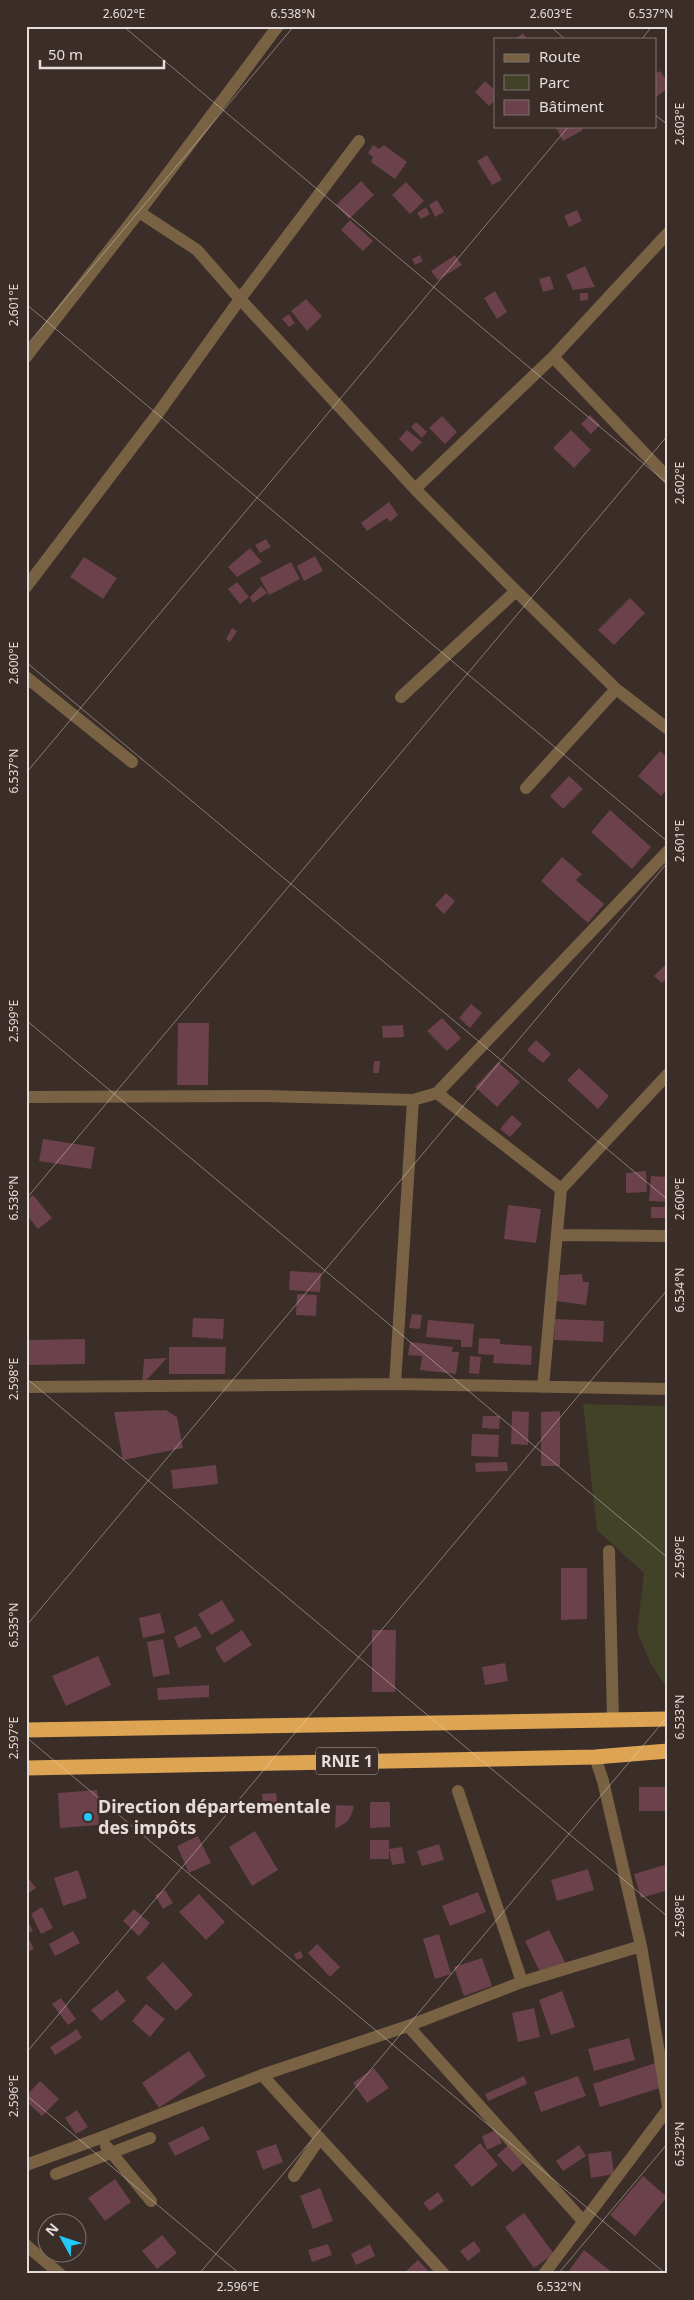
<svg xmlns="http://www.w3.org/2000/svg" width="694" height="2300" viewBox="0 0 694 2300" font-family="'Noto Sans',sans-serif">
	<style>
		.green { fill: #414228 }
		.building { fill: #6b414b }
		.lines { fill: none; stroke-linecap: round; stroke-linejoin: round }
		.street { stroke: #796244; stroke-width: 12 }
		.highway { stroke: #dda453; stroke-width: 15 }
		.ticks { fill: none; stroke: #e6ddda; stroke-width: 1; stroke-opacity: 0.45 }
		.poi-dot { fill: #22c9fd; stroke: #3b2d28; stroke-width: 2 }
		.labels { text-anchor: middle; stroke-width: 5; stroke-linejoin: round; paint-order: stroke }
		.shield { fill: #3b2d28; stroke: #b3a8a5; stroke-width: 1 }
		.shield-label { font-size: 16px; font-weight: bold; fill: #e6ddda }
		.poi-label { font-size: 18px; font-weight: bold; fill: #e6ddda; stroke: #3b2d28; text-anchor: start }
		.neatline { fill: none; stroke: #e6ddda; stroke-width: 2 }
		.ticks-label { font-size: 12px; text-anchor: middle; fill: #e6ddda }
	</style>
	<rect width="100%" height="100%" fill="#3b2d28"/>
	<!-- green -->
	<path class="green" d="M583,1404L668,1406V1690L651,1664L637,1632L644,1573L597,1530Z"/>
	<!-- building -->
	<path class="building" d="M523,33L527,39H515Z
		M660,71L668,82V88L655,98V74Z
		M485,81L495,90V100L489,106L475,92Z
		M555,126H581L583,130L563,141Z
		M373,145L379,149L384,145L407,162L395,179L371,162L373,157L368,153Z
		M487,155L502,180L492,185L477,161Z
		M361,181L374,195L349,219L336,205Z
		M406,182L424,201L410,214L392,195Z
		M437,200L444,212L435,217L429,205Z
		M426,207L430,214L421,219L417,213Z
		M577,210L582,221L569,227L564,216Z
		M350,220L373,241L363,251L341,230Z
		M420,255L423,261L415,265L412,259Z
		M455,255L462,265L438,280L431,271Z
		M585,266L595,287L573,290L566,275Z
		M550,276L554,289L543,292L539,279Z
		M495,291L507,312L497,319L484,298Z
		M580,293H588V300L580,301Z
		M306,299L322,316L307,331L291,311Z
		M289,314L295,323L289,327L282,319Z
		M590,415L600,425L591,434L581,424Z
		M442,416L457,432L445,444L429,428Z
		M416,422L427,432L422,438L411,427Z
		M407,430L422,442L412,452L399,439Z
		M571,430L591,450L574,468L553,448Z
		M389,502L398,515L390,522L387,518L367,531L361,523Z
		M266,539L271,547L260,553L255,545Z
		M250,548L262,562L237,577L228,567Z
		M315,556L323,571L304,581L297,566Z
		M84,557L117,578L103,599L70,577Z
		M291,562L300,579L269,595L260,578Z
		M237,582L249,597L240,604L228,589Z
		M261,586L267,593L253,603L250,597Z
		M630,598L645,613L614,645L598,630Z
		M232,628L237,631L230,642L226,639Z
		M660,751L668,758V789L661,796L638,776Z
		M569,776L583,789L563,809L550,796Z
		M610,810L651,847L632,869L591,832Z
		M562,857L582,874L576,880L604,904L588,923L541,881Z
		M446,893L455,901L444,914L435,905Z
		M668,962V977L662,983L654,976Z
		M471,1004L482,1013L470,1028L459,1018Z
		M442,1018L461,1038L447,1051L427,1031Z
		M178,1023H209L208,1085H177Z
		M403,1025L404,1037L383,1038L382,1026Z
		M536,1040L551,1054L543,1063L527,1050Z
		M374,1061H380L379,1073H373Z
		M498,1062L520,1082L497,1107L475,1087Z
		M579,1068L609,1096L598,1109L567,1080Z
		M512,1115L522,1124L510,1137L500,1129Z
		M43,1139L95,1147L91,1169L39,1161Z
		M646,1171L647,1192L626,1193V1173Z
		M651,1176L668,1177V1202L649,1201Z
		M33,1195L52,1218L38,1229L26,1214V1200Z
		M508,1205L541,1209L536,1243L504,1239Z
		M651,1207H666V1218H651Z
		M290,1271L321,1273L320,1292L289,1290Z
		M582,1274L583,1282H589L586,1305L556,1301L560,1275Z
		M297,1294L317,1295L316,1316L296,1315Z
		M412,1314L422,1315L420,1329L409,1328Z
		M193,1318L224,1319L223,1339L192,1337Z
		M555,1319L604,1321L603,1342L554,1340Z
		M428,1320L474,1324L472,1347H461V1340L426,1337Z
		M479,1338L500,1339V1344L532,1346L531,1365L493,1363L494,1355L478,1354Z
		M85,1339V1364L29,1365V1340Z
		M410,1342L453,1347L452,1352H459L456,1374L420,1370L422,1356L408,1355Z
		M169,1347H226L225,1374H169Z
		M470,1356L481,1357L479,1374L469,1373Z
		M167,1358L142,1385L144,1359Z
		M166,1410L177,1417L183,1448L123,1460L114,1412Z
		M512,1411L529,1412L528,1445L511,1444Z
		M560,1411V1466H541V1412Z
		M483,1416H500L499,1429L482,1428Z
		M472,1434L499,1435L498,1457L471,1456Z
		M507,1462L508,1471L476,1472L475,1463Z
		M216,1465L218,1484L173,1489L171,1470Z
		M561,1568H587V1619L561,1620Z
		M222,1600L235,1621L211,1635L198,1614Z
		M160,1613L165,1633L143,1638L139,1618Z
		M196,1626L202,1637L179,1648L174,1637Z
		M242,1630L252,1645L224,1663L215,1648Z
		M372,1630H396L395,1692H372Z
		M163,1639L170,1674L153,1677L147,1642Z
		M98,1656L111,1685L66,1706L52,1676Z
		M505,1663L508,1681L485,1685L482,1667Z
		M209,1685V1697L158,1700L157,1688Z
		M639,1787H668V1811H639Z
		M97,1790L99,1825L60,1828L58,1793Z
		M276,1793L278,1809L263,1810L262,1794Z
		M370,1802H390V1827L370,1828Z
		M336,1805L354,1806L351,1816L347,1822L335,1829Z
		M255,1831L278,1870L252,1886L229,1847Z
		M198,1836L211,1863L189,1873L177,1846Z
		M370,1840H389V1859H370Z
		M439,1844L444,1860L422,1866L417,1851Z
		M402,1847L405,1863L392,1865L389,1849Z
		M668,1864V1890L641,1898L634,1874Z
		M588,1869L594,1890L557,1901L551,1880Z
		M78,1870L87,1898L63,1906L54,1878Z
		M26,1875L36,1888L26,1895Z
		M165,1890L173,1903L163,1909L155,1895Z
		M478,1892L486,1912L450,1926L442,1906Z
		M199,1894L225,1922L206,1940L179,1912Z
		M42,1907L53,1928L41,1934L31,1914Z
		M134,1909L150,1923L139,1936L123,1921Z
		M26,1917L33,1931L26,1934Z
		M549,1930L567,1966L543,1978L525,1941Z
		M73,1931L80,1943L55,1956L49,1944Z
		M439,1934L451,1974L435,1979L423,1939Z
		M26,1937H28L34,1949L26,1953Z
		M317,1944L340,1967L330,1977L308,1953Z
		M301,1951L303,1957L297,1960L294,1954Z
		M482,1958L492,1986L464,1996L454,1967Z
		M163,1962L193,1995L176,2011L146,1978Z
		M117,1990L126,2001L101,2021L91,2010Z
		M562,1991L575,2027L551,2035L539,2000Z
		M61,1998L76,2019L68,2025L52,2004Z
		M146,2004L165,2019L150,2037L132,2021Z
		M534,2008L540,2037L518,2042L512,2013Z
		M77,2029L82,2038L55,2055L50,2047Z
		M629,2038L635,2060L594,2071L588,2049Z
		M189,2051L206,2076L159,2108L142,2083Z
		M655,2063L663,2087L600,2107L593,2084Z
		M374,2068L389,2088L367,2103L353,2083Z
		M524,2076L527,2084L488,2101L485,2094Z
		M578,2076L586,2096L541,2112L534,2092Z
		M40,2081L59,2099L42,2116L26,2101V2096Z
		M77,2110L88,2127L76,2134L65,2118Z
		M203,2126L210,2139L175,2156L168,2143Z
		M496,2130L502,2143L487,2150L482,2136Z
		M512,2142L528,2159L513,2172L497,2155Z
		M480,2143L498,2165L472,2187L454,2166Z
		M276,2144L283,2162L263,2170L256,2151Z
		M579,2145L586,2156L563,2171L556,2161Z
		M611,2151L614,2174L591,2178L588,2154Z
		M643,2176L667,2197L635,2236L610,2215Z
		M115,2179L131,2202L105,2221L88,2198Z
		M320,2188L333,2221L313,2229L300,2196Z
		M438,2192L444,2201L430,2211L423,2203Z
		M524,2213L554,2254L534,2268L505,2227Z
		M162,2235L177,2253L157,2269L142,2251Z
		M474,2241L481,2251L468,2261L460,2251Z
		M328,2244L332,2255L312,2262L308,2250Z
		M370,2244L375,2256L356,2265L351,2254Z
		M584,2250L614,2274H571L568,2272Z
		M418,2260L431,2274H403Z"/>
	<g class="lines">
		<!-- street -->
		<path class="street" d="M139,212L197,250L240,299L415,489
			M668,233L553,357L415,489L516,591L616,689L668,729
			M26,357L139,212L278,26
			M553,357L668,478
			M26,587L159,412L240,299L359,141
			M26,677L132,762
			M401,697L516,591
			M526,788L616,689
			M437,1093L561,1189
			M26,1097L265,1096L413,1100L437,1093L668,851
			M557,1235L668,1236
			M395,1384L413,1100
			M26,1387L395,1384L668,1389
			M543,1387L561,1189L668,1074
			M609,1551L613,1720
			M595,1757L603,1781L641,1946L668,2106
			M458,1791L522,1982
			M408,2026L583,2221
			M262,2075L444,2274
			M106,2146L151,2201
			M26,2165L100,2138L262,2075L408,2026L522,1982L641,1946
			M56,2174L150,2138
			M294,2176L320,2138
			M26,2245L60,2274
			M544,2274L668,2109"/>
		<!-- highway -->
		<path class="highway" d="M26,1730L668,1719
			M26,1768L595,1757L668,1751"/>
	</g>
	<!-- ticks -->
	<path class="ticks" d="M123,26L668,484M550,26L565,39M642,39L652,26M655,115L668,125M26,304L668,842M26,346L294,26M26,662L668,1200M26,773L569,126M26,1020L668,1558M26,1199L668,435M26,1378L668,1917M26,1626L668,862M26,1737L666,2274M26,2053L668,1289M26,2095L240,2274M199,2274L668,1716M558,2274L668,2143"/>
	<!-- markers -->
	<circle class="poi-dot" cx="88" cy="1817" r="5"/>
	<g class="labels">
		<!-- shield labels -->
		<rect class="shield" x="316" y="1747.5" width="62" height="27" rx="4"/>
		<g class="shield-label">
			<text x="347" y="1767">RNIE 1</text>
		</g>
		<!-- poi labels -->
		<g class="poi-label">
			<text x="98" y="1813">Direction départementale<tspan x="98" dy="21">des impôts</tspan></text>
		</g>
	</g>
	<!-- border -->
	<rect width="694" height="2300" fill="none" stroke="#3b2d28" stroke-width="55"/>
	<!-- legend -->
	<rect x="494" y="38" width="162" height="90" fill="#3b2d28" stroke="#7f736f"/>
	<rect x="504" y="54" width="25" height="8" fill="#796244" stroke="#7f736f"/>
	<text x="539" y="62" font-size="15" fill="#e6ddda">Route</text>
	<rect x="504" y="75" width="25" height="15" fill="#414228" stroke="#7f736f"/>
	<text x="539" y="88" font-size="15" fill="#e6ddda">Parc</text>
	<rect x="504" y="100" width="25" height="15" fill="#6b414b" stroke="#7f736f"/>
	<text x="539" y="112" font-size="15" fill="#e6ddda">Bâtiment</text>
	<!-- north arrow -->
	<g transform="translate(62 2238) rotate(310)"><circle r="24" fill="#3b2d28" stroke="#7f736f"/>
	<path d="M0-4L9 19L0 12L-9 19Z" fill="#22c9fd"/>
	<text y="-8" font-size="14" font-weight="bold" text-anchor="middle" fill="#e6ddda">N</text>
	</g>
	<!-- scale -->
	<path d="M40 60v8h124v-8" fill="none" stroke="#e6ddda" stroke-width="2.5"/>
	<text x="48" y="60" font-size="15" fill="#e6ddda" stroke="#3b2d28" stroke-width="4" paint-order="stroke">50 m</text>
	<rect x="28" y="28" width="638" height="2244" class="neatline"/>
	<g class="ticks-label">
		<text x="124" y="18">2.602°E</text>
		<text x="293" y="18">6.538°N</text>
		<text x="551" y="18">2.603°E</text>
		<text x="651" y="18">6.537°N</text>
		<text transform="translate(680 124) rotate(-90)" y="4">2.603°E</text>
		<text transform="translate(14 305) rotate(-90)" y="4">2.601°E</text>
		<text transform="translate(680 483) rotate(-90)" y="4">2.602°E</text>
		<text transform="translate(14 663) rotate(-90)" y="4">2.600°E</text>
		<text transform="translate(14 771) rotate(-90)" y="4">6.537°N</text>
		<text transform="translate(680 841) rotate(-90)" y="4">2.601°E</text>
		<text transform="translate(14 1021) rotate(-90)" y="4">2.599°E</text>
		<text transform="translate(14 1198) rotate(-90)" y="4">6.536°N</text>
		<text transform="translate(680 1199) rotate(-90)" y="4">2.600°E</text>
		<text transform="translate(680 1290) rotate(-90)" y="4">6.534°N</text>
		<text transform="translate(14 1379) rotate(-90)" y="4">2.598°E</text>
		<text transform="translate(680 1557) rotate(-90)" y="4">2.599°E</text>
		<text transform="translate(14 1625) rotate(-90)" y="4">6.535°N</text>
		<text transform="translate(680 1717) rotate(-90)" y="4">6.533°N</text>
		<text transform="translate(14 1738) rotate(-90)" y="4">2.597°E</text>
		<text transform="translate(680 1916) rotate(-90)" y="4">2.598°E</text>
		<text transform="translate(14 2096) rotate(-90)" y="4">2.596°E</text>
		<text transform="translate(680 2144) rotate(-90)" y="4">6.532°N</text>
		<text x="238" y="2291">2.596°E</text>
		<text x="559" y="2291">6.532°N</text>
	</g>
</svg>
